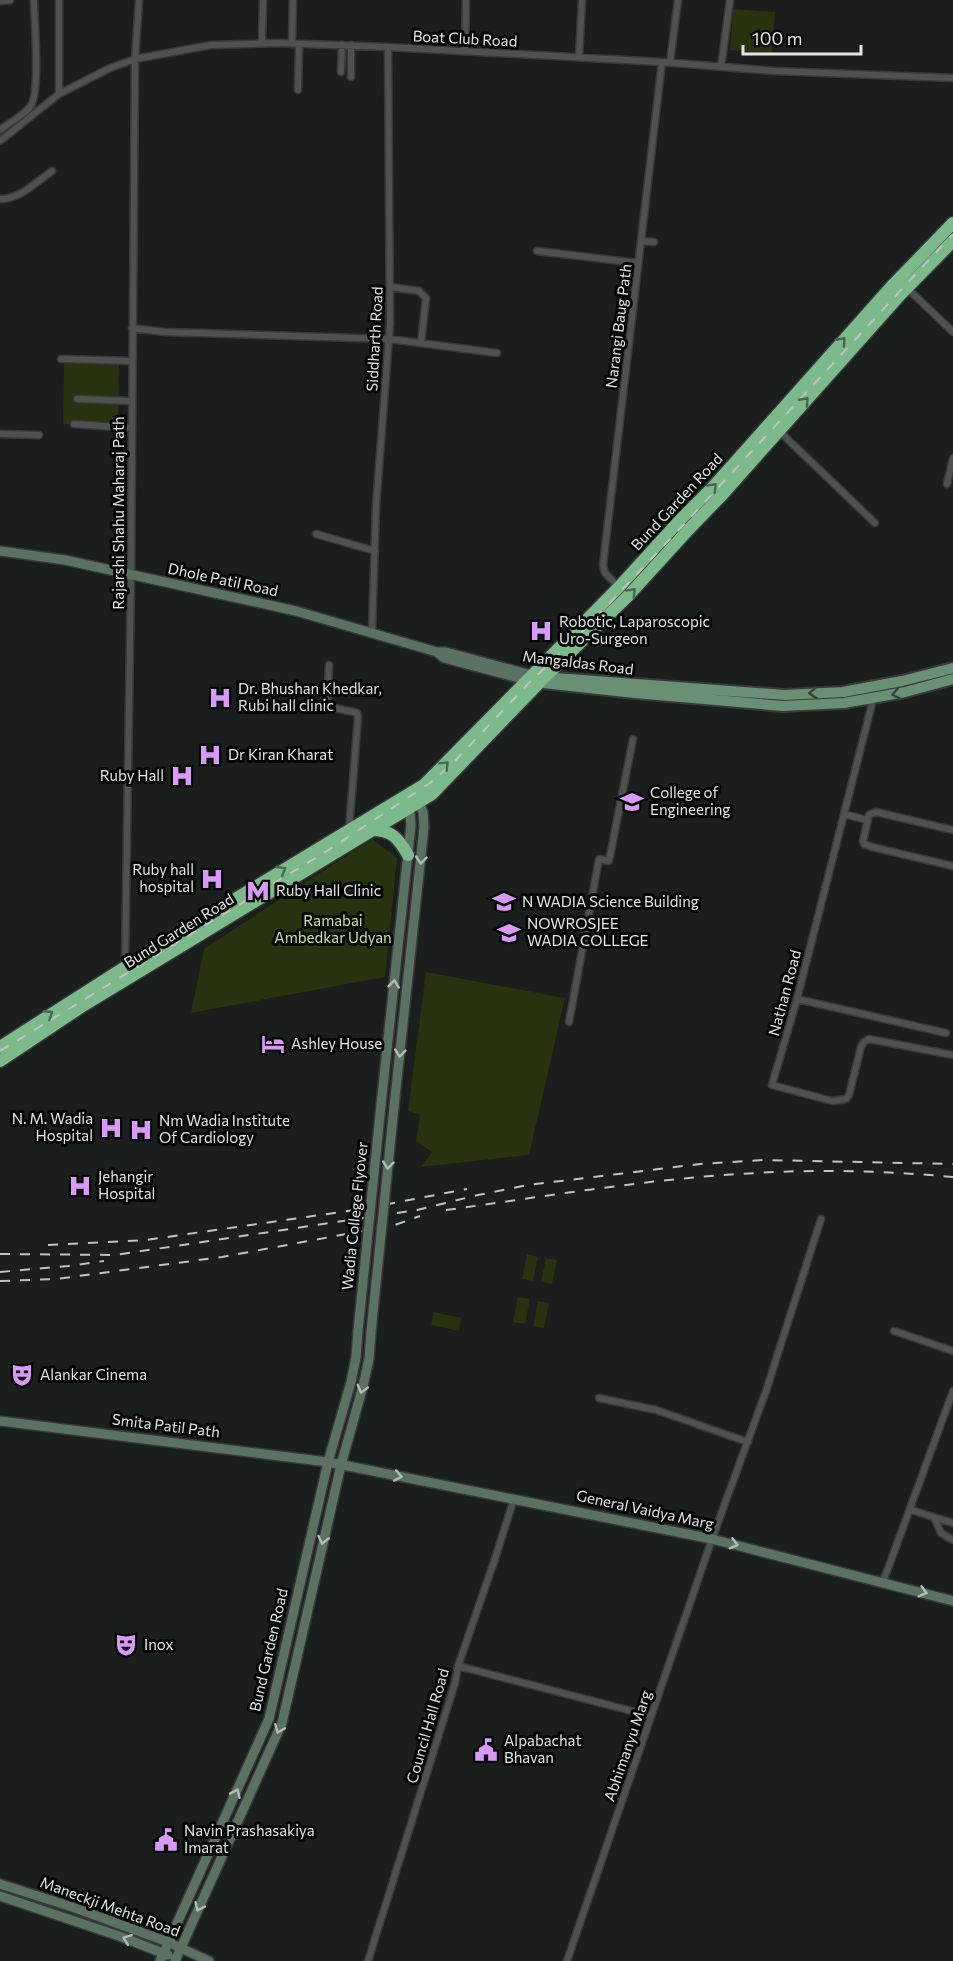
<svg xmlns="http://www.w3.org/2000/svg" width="953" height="1961" viewBox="0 0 953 1961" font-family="Commissioner,sans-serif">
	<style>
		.green { fill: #27320e }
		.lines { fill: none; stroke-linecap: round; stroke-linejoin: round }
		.street-casing { stroke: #363938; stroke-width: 9 }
		.secondary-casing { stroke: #363938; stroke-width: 12 }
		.primary-casing { stroke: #363938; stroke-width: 14 }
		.highway-casing { stroke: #363938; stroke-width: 15 }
		.street { stroke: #4d5251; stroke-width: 6 }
		.secondary { stroke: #5b7162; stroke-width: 9 }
		.primary { stroke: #699074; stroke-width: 10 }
		.highway { stroke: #7cb98b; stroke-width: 12 }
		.rail { stroke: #bfc3c2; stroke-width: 2; stroke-dasharray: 10 10; stroke-linecap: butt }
		.secondary-bridge-casing { stroke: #363938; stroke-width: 12; stroke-linecap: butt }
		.secondary-bridge { stroke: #5b7162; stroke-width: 9 }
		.oneway { stroke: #476950 }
		.oneway2 { stroke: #334538 }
		.oneway3 { stroke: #b3bcb6 }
		.labels { text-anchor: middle; stroke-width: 6; stroke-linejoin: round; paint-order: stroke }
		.street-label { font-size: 15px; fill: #e2e5e4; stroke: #060807 }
		.poi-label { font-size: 15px; fill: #e2e5e4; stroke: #060807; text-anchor: start }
		.park-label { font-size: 15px; fill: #cbe3a1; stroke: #060807 }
	</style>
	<rect width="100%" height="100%" fill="#1a1e1d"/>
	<!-- green -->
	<path class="green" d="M733,9L775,12L772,54L730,50Z
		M64,363L119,364L118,425L63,424Z
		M372,839L397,858L385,977L191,1013L204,949Z
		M426,972L565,998L529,1155L421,1167L432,1152L416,1141L420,1115L408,1111Z
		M527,1254L538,1257L533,1281L522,1279Z
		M546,1258L557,1260L552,1284L541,1282Z
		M518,1297L530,1299L525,1324L513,1322Z
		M538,1301L549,1303L544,1328L533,1326Z
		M434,1312L461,1318L459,1331L431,1325Z"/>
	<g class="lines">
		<!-- street casing -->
		<g class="street-casing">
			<path id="street" d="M0,1L10,0
				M262,43L263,0
				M292,44L293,0
				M351,45V77
				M465,51L466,0
				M579,57L582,0
				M670,62L678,0
				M721,67L730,0
				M341,72L342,45
				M298,90L299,44
				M59,94V0
				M0,130C9,123 23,116 30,107C41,94 34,20 34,0
				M0,141L59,94L110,68L135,59L211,45L278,43L388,47L662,62L775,71L953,78
				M0,199C20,199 36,182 52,171
				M641,241L654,242
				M537,251L638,263
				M391,287L419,291L426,298L421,343
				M907,288L953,332
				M132,328L165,332L389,339L497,353
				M61,359L132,361
				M77,399L132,401
				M74,424L132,428
				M779,431L875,523
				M0,434L39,435
				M947,484L953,458
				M316,534L375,551
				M619,587L605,573L603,565L662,62
				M372,633L376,506L390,324L388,47
				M329,665L327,704L329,707L354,712L357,713L358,717L349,830
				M874,696L797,999L772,1085L832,1101L846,1099L849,1095L861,1047L864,1042L869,1039L953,1055
				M844,814L867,820
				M953,830L876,812L869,815L863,841L864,844L872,847L953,866
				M125,966L131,575L135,59L139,0
				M797,999L946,1033
				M569,1022L599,859L609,861L633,739
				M894,1331L953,1351
				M599,1398L656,1410L748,1442
				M911,1510L953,1523
				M934,1517L941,1533L953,1540
				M883,1582L953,1391
				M458,1666L651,1716
				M368,1961L455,1683L458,1666L496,1556L514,1498
				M567,1961L712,1539L766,1391L821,1219"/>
		</g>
		<!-- secondary casing -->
		<g class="secondary-casing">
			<path id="secondary" d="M0,551L65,560L296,611L437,652H446L531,675
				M437,652L444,658L526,680
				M381,1105L411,825L410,814L403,805
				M394,1107L424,827L423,812L416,796
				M0,1421L328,1462L712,1539L953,1601
				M0,1884L75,1908L168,1942L209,1961
				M0,1896L119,1936L168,1955
				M160,1961L269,1719L328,1462L351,1382L356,1357L358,1331
				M175,1961L282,1723L341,1465L363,1386L369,1359L371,1332"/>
		</g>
		<!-- primary casing -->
		<g class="primary-casing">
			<path id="primary" d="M555,678L785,695L843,692L902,681L953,668
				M534,682L635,693L783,706L844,703L905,692L953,679"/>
		</g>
		<!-- highway casing -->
		<g class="highway-casing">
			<path id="highway" d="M372,830C392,830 398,838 408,855
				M0,1047L169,939L424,785L619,587L680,520L713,487L891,287L953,223
				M0,1061L84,1005L432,794L539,683L628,596L689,529L722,495L900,295L953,241"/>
		</g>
		<!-- street -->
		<use href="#street" class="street"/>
		<!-- secondary -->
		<use href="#secondary" class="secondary"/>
		<!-- primary -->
		<use href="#primary" class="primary"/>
		<!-- highway -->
		<use href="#highway" class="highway"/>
		<!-- rail -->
		<path class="rail" d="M0,1051L330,849L430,783L453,763L529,683L584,630L689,519L953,234
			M446,1210C549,1196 653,1178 757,1173C822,1169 888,1171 953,1177
			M48,1245L146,1240L362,1209L467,1189
			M0,1254L115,1255L417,1210L478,1195L528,1185L700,1164L764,1160L953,1164
			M0,1272L68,1266L104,1261
			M0,1281L56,1279L222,1257L395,1225L420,1216"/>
		<!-- secondary-bridge casing -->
		<g class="secondary-bridge-casing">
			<path id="secondary-bridge" d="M358,1331L381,1105
				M371,1332L394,1107"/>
		</g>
		<!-- secondary-bridge -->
		<use href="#secondary-bridge" class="secondary-bridge"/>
	</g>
	<!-- one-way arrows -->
	<defs><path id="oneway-chevron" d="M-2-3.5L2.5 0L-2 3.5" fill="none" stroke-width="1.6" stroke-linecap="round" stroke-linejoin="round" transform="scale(1.5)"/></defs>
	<g class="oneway">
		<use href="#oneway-chevron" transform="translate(842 341) rotate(-48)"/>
		<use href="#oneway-chevron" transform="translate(805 401) rotate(-48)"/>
		<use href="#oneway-chevron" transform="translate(713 487) rotate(-47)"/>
		<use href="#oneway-chevron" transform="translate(632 592) rotate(-47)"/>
		<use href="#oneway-chevron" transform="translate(445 765) rotate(-45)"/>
		<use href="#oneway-chevron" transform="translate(282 870) rotate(-31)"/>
		<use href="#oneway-chevron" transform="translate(49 1014) rotate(-33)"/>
	</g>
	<g class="oneway2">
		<use href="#oneway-chevron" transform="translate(813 693) rotate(177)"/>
		<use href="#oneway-chevron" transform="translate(896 694) rotate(169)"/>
	</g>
	<g class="oneway3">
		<use href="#oneway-chevron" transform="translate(421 860) rotate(96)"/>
		<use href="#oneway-chevron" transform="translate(394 984) rotate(-84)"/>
		<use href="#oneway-chevron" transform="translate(400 1053) rotate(96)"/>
		<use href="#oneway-chevron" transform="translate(388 1165) rotate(96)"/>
		<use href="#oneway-chevron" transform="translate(362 1389) rotate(105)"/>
		<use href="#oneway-chevron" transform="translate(398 1476) rotate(11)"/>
		<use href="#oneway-chevron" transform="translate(323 1540) rotate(103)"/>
		<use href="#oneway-chevron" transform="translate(734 1544) rotate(14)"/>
		<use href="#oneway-chevron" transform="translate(923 1592) rotate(15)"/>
		<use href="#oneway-chevron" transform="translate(279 1729) rotate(112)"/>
		<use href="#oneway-chevron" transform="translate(236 1793) rotate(-66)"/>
		<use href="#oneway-chevron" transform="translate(199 1907) rotate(115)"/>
		<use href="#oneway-chevron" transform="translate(127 1939) rotate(-159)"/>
	</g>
	<!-- icons -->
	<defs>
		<g id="hospital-bare" transform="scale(1.8)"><path d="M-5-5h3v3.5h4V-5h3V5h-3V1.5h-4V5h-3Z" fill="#d99af7" stroke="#060807" stroke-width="2.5" paint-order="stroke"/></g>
		<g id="university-bare" transform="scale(1.8)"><path d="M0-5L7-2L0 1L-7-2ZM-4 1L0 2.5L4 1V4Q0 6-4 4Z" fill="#d99af7" stroke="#060807" stroke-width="2.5" paint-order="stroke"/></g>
		<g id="metro-bare" transform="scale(1.8)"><path d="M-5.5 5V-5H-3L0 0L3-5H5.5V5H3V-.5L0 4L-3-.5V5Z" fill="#d99af7" stroke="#060807" stroke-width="2.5" paint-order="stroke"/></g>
		<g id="hotel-bare" transform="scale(1.8)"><path d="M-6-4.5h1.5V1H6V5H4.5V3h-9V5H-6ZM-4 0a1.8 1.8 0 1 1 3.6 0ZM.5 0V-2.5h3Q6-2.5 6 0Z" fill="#d99af7" stroke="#060807" stroke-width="2.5" paint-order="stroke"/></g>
		<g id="theatre-bare" transform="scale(1.8)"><path d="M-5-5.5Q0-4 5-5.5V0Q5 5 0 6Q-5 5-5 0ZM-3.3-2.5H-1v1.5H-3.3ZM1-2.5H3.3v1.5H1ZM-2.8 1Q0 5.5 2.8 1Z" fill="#d99af7" stroke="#060807" stroke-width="2.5" paint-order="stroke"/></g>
		<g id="civic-bare" transform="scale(1.8)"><path d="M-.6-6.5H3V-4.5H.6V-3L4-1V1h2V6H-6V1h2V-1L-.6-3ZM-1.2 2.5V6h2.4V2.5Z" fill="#d99af7" stroke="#060807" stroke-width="2.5" paint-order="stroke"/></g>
	</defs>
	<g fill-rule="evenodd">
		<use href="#hospital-bare" x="541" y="631"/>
		<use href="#hospital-bare" x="220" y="698"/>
		<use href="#hospital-bare" x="210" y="755"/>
		<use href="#hospital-bare" x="182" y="776"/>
		<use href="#university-bare" x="632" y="802"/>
		<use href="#hospital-bare" x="212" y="879"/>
		<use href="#metro-bare" x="258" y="891"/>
		<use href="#university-bare" x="504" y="902"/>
		<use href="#university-bare" x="509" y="933"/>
		<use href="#hotel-bare" x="273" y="1044"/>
		<use href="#hospital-bare" x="111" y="1128"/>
		<use href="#hospital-bare" x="141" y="1130"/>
		<use href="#hospital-bare" x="80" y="1186"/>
		<use href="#theatre-bare" x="22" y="1375"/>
		<use href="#theatre-bare" x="126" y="1645"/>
		<use href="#civic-bare" x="486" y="1750"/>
		<use href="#civic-bare" x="166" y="1840"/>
	</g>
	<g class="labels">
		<!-- street labels -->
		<g class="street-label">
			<text transform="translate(465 39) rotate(3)" y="5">Boat Club Road</text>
			<text transform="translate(619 326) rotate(-83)" y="5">Narangi Baug Path</text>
			<text transform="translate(375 339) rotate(-87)" y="5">Siddharth Road</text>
			<text transform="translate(677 502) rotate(-47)" y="5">Bund Garden Road</text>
			<text transform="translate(119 513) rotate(-90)" y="5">Rajarshi Shahu Maharaj Path</text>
			<text transform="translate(223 580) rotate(12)" y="5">Dhole Patil Road</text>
			<text transform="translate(578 663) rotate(7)" y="5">Mangaldas Road</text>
			<text transform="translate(179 931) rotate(-32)" y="5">Bund Garden Road</text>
			<text transform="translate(785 993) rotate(-75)" y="5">Nathan Road</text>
			<text transform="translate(355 1216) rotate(-84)" y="5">Wadia College Flyover</text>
			<text transform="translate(166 1426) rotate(7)" y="5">Smita Patil Path</text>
			<text transform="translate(645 1510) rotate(12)" y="5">General Vaidya Marg</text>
			<text transform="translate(269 1650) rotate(-77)" y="5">Bund Garden Road</text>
			<text transform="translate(428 1726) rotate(-74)" y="5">Council Hall Road</text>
			<text transform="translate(628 1746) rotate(-71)" y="5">Abhimanyu Marg</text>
			<text transform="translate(110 1907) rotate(20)" y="5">Maneckji Mehta Road</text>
		</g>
		<!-- poi labels -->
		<g class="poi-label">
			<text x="559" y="627">Robotic, Laparoscopic<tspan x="559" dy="17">Uro-Surgeon</tspan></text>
			<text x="238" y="694">Dr. Bhushan Khedkar,<tspan x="238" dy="17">Rubi hall clinic</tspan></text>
			<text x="228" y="760">Dr Kiran Kharat</text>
			<text x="164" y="781" text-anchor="end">Ruby Hall</text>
			<text x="650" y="798">College of<tspan x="650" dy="17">Engineering</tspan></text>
			<text x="194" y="875" text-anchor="end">Ruby hall<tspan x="194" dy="17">hospital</tspan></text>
			<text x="276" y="896">Ruby Hall Clinic</text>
			<text x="522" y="907">N WADIA Science Building</text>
			<text x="527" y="929">NOWROSJEE<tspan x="527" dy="17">WADIA COLLEGE</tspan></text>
			<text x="291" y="1049">Ashley House</text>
			<text x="93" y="1124" text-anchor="end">N. M. Wadia<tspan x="93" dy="17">Hospital</tspan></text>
			<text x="159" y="1126">Nm Wadia Institute<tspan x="159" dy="17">Of Cardiology</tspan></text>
			<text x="98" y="1182">Jehangir<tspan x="98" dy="17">Hospital</tspan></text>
			<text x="40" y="1380">Alankar Cinema</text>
			<text x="144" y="1650">Inox</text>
			<text x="504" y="1746">Alpabachat<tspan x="504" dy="17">Bhavan</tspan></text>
			<text x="184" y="1836">Navin Prashasakiya<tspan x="184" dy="17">Imarat</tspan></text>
		</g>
		<!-- park labels -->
		<g class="park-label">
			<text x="333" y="926">Ramabai<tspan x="333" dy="17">Ambedkar Udyan</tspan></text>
		</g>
	</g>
	<!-- scale -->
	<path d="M743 45v9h118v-9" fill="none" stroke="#e2e5e4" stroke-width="3"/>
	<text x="752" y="45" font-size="18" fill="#e2e5e4" stroke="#060807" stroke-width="4.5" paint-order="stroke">100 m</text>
</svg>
